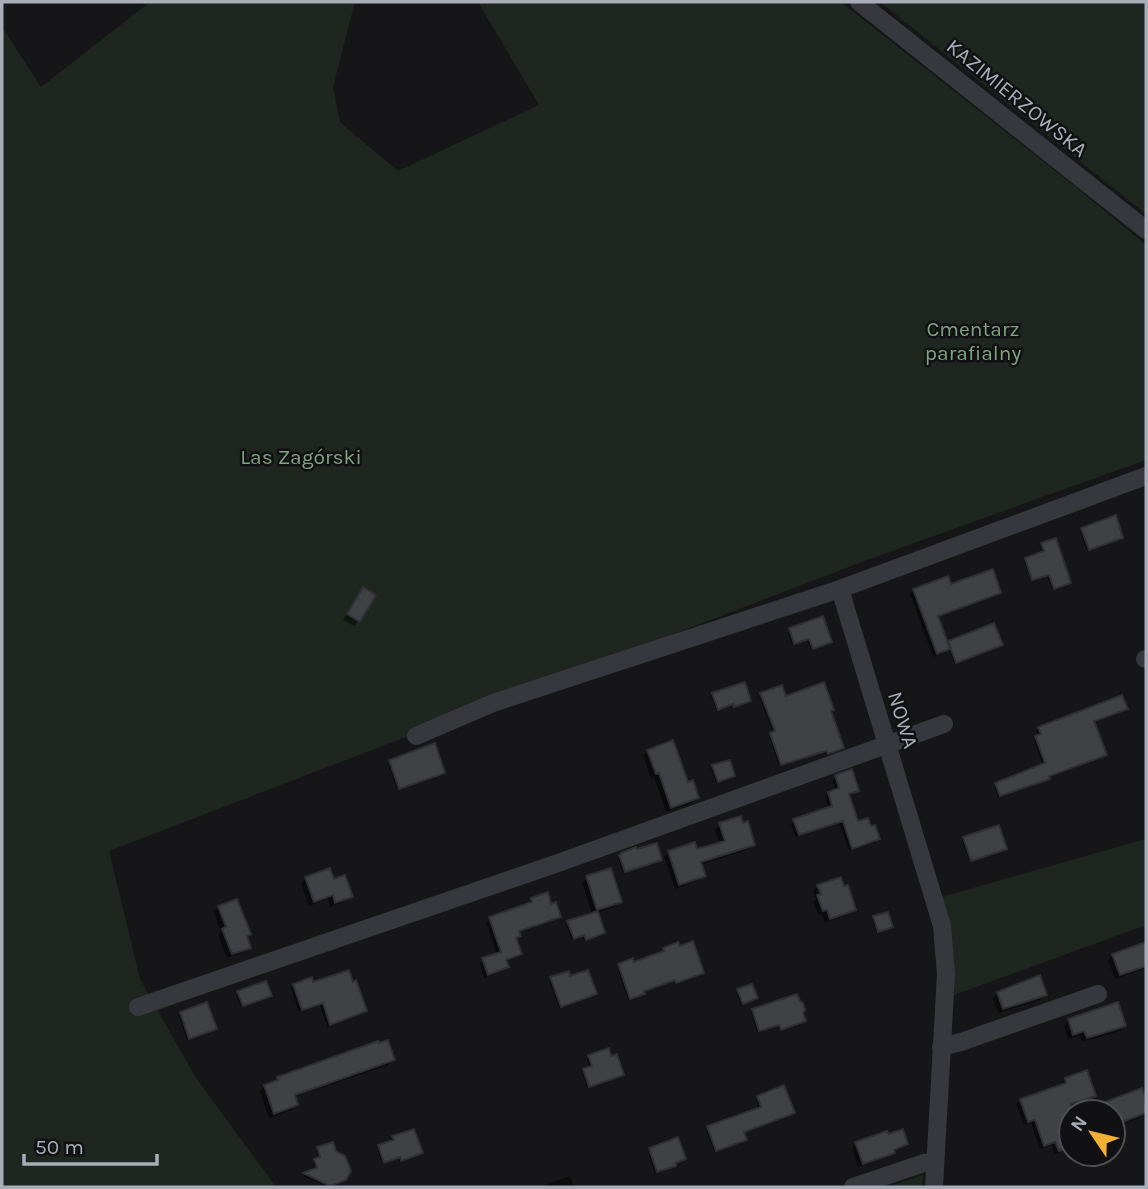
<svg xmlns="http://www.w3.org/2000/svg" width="1148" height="1189" viewBox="0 0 1148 1189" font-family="Karla,sans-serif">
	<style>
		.green { fill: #1e261f }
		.shadow { fill: #0007 }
		.building { fill: #404145; stroke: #303034; stroke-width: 2 }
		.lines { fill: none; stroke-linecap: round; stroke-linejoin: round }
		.minor { stroke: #37383d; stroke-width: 18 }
		.labels { text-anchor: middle; stroke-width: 5; stroke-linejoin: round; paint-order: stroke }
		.street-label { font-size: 21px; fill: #a8adb8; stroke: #111113 }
		.park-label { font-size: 21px; fill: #7fa381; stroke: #111113 }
	</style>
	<rect width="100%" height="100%" fill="#161618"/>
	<!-- green -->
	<path class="green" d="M150,2H355L333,87L340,122L398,171L539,105L478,2H841L1077,188L1146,245V460L867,560L109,851L140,979L196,1078L276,1187H2V27L41,87Z
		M880,2H1146V214Z
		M1146,839V925L954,995L949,930L941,897Z
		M923,1175L922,1187H887Z"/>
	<!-- shadow -->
	<path class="shadow" d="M1082,529L1121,538L1087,551L1080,531Z
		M1042,545L1067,584L1052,589L1047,576L1031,580L1024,561L1042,553L1040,547Z
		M950,587L999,592L995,596L937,617L947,644L949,642L999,646L954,664L949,648L944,653L933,657L910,594L914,590Z
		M364,589L359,621L354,626L343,620L359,594Z
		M790,630L830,642L811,650L807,640L792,645L788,632Z
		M713,694L747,702L732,707L731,705L716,710L711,696Z
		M761,695L785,698L829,712L840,750L826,755L825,751L779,766L769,736L773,733L759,696Z
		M1126,709L1123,711L1093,722L1105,754L1102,757L1048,777L1045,781L998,798L994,787L996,784L1043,765L1034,740L1039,737L1036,731L1039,728Z
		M648,751L687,784L697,798L692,803L666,812L654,777L651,778L643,756Z
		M390,761L443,773L397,790L388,763Z
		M713,767L733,776L716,783L711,769Z
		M836,777L857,791L854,794L848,796L857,823L878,839L875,842L849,851L839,823L795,837L791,824L794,821L829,809L825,797L829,793L836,791L832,780Z
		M720,825L753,844L749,849L700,865L704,875L699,880L675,889L664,857L669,853L696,852L720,844L715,830Z
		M964,838L1005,848L969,861L962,840Z
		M620,857L660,860L658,862L623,873L618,858Z
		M306,878L333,881L351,896L346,901L330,907L328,899L309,906L301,883Z
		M587,878L620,902L615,907L596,913L603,933L601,935L584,941L583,936L572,940L566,925L592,914L582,883Z
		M818,886L854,909L849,914L825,923L822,914L818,915L813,902L816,899L813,891Z
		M532,899L550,906L559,916L555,920L518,933L519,936L515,940L520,954L516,958L505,961L507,967L503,971L484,978L480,963L483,960L497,955L486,923L490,919L529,905L528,903Z
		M219,907L249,947L244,952L227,958L218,935L221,932L214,912Z
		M874,918L891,927L877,933L872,920Z
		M1145,944L1146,968L1115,979L1108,960L1113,955Z
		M664,949L702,973L674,984L673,981L642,991L643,993L641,995L628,1000L617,967L619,965L633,964L663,953L662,951Z
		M569,978L595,994L559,1008L549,981L551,979Z
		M294,985H312L365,1011L362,1014L327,1027L320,1005L299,1012L291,988Z
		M738,990L756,998L741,1005L736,992Z
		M238,993L268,997L241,1007L236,995Z
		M998,993L1045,995L1040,1000L998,1013L993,998Z
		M753,1010L802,1022L779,1030L777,1025L757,1032L751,1012Z
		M181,1014L213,1030L187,1040L179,1016Z
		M1069,1021L1124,1026L1120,1031L1082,1042L1079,1035L1068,1039L1064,1026Z
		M589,1057L622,1074L587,1088L582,1072L590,1068L587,1059Z
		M393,1060L388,1065L294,1097L296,1105L291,1110L269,1118L260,1091L265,1086L273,1083L278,1078Z
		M1065,1080L1094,1095L1090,1099L1069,1107L1071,1112V1148L1055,1154L1051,1145L1040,1149L1031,1123L1024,1125L1016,1104L1021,1100L1062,1087L1061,1084Z
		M1146,1094V1115L1113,1128V1112H1103L1101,1108L1106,1103Z
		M758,1097L793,1113L742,1132L745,1140L743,1142L714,1152L706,1129L759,1109L756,1099Z
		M393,1138L421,1153L399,1162L398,1157L382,1164L377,1148L392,1142L391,1140Z
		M677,1140L684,1159L674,1164L672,1167L655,1173L648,1152Z
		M856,1144H906L902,1148L894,1151L888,1156L858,1167L852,1148Z
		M318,1149L335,1152L342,1181L327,1187L303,1176L316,1170L313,1163L319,1159L316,1151Z
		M570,1176L574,1187H541L542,1186Z"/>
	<!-- building -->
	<path class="building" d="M1116,515L1123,538L1089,550L1081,528Z
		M1056,538L1071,583L1054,589L1049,575L1032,580L1025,558L1044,551L1041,543Z
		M993,569L1001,593L938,616L950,649L937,654L913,589L948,576L951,584Z
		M363,587L376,595L360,622L347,614Z
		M823,616L832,642L813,649L809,639L794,644L789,628Z
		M994,623L1003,645L956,663L948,641Z
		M745,682L751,701L734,707L733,704L718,710L712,693Z
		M824,682L834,710L831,711L844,748L828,754L826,751L781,765L770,733L775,731L760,693L782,685L786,696Z
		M1122,695L1128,709L1094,721L1107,755L1049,776L1050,779L1000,796L995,783L1045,763L1035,736L1041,734L1038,727Z
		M673,740L688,782L693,780L699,798L671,808L659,773L656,774L647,750Z
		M435,743L445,773L399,789L389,760Z
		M730,760L735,776L718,782L712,765Z
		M852,769L859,791L849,794L858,821L868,818L871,826L875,825L880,839L852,849L843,821L799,835L793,819L832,806L828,792L839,788L835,775Z
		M741,816L743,823L748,821L755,845L701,862L706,876L679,885L668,851L695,842L697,849L725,841L719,823Z
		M999,825L1007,849L971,861L963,837Z
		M657,843L662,860L625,872L619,855L621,854V853L636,847L637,849Z
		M330,868L334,879L345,875L353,897L335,903L333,895L314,902L305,877Z
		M611,868L622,902L597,910L586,876Z
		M841,877L844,886L848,885L856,910L830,919L827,910L823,911L817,895L821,894L817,885Z
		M548,892L551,904L556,902L561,917L519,931L521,936L516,938L522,954L506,960L509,967L488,975L482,958L501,952L489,917L532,902L531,898Z
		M237,899L251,934L247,936L251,948L232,954L222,929L226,927L218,906Z
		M598,911L605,933L586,940L584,935L574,939L567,921Z
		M888,912L893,927L878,932L873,916Z
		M693,941L704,973L676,983L675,980L644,991L645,994L630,999L618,964L633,958L634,962L664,951L663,948L678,942L680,946Z
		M1146,942V966L1120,975L1112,954Z
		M349,970L353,982L356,980L367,1011L330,1025L323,1003L302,1010L293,984L312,977L313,982Z
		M588,970L597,994L561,1007L550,977L569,971L570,976Z
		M1040,975L1047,995L1003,1009L997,992Z
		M266,981L272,996L243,1006L237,991Z
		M752,984L758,998L743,1004L737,989Z
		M797,994L800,1001L803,1003L805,1010L803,1013L806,1021L781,1030L779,1025L759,1031L752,1009Z
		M207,1002L217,1029L189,1039L180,1012Z
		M1118,1002L1126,1026L1087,1038L1084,1031L1073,1035L1068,1019Z
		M388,1040L395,1060L295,1095L298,1105L274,1114L264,1085L278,1080L277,1077L378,1041L379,1043Z
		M609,1048L611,1056L617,1054L624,1075L589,1087L583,1069L592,1066L588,1055Z
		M1087,1070L1096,1096L1071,1104V1147L1059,1151L1055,1142L1044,1146L1035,1120L1028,1122L1020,1099L1066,1083L1065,1078Z
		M784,1085L795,1113L744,1132L747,1140L716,1151L707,1126L761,1107L757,1096Z
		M1142,1088L1146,1099V1113L1114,1125L1113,1112H1109L1105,1102Z
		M414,1129L423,1153L401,1161L400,1157L384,1163L378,1145L394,1140L392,1136Z
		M903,1129L908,1144L894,1150L895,1153L863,1164L855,1142L887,1131L889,1134Z
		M678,1137L686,1159L676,1163V1166L657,1172L649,1148Z
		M333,1142L336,1151L345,1156L351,1171L346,1180L330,1186L303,1173L317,1168L314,1159L320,1157L317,1147Z"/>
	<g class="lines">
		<!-- minor -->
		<path class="minor" d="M859,2L1146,230
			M840,589L942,926L946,974L934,1187
			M1145,659H1146
			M416,736L493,703L840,589L1146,476
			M138,1007L561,862L944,724
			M941,1047L961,1042L1098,994
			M853,1187L924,1163L935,1162"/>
	</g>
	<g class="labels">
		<!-- street labels -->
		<g class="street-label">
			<text transform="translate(1017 98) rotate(39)" y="7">KAZIMIERZOWSKA</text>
			<text transform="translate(903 720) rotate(73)" y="7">NOWA</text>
		</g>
		<!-- park labels -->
		<g class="park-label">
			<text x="973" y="336">Cmentarz<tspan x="973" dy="24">parafialny</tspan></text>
			<text x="301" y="464">Las Zagórski</text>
		</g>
	</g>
	<!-- border -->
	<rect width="1148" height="1189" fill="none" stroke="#a8adb8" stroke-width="7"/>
	<!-- north arrow -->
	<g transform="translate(1092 1133) rotate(305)"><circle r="33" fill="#111113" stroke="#4d4f55" stroke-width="2"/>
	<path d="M0-5L12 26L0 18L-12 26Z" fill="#f2b134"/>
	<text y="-10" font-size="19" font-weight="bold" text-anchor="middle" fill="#a8adb8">N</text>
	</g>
	<!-- scale -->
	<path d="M24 1154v10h133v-10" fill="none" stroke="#a8adb8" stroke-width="3.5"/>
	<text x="35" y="1154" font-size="21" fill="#a8adb8" stroke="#111113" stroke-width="5" paint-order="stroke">50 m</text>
</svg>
